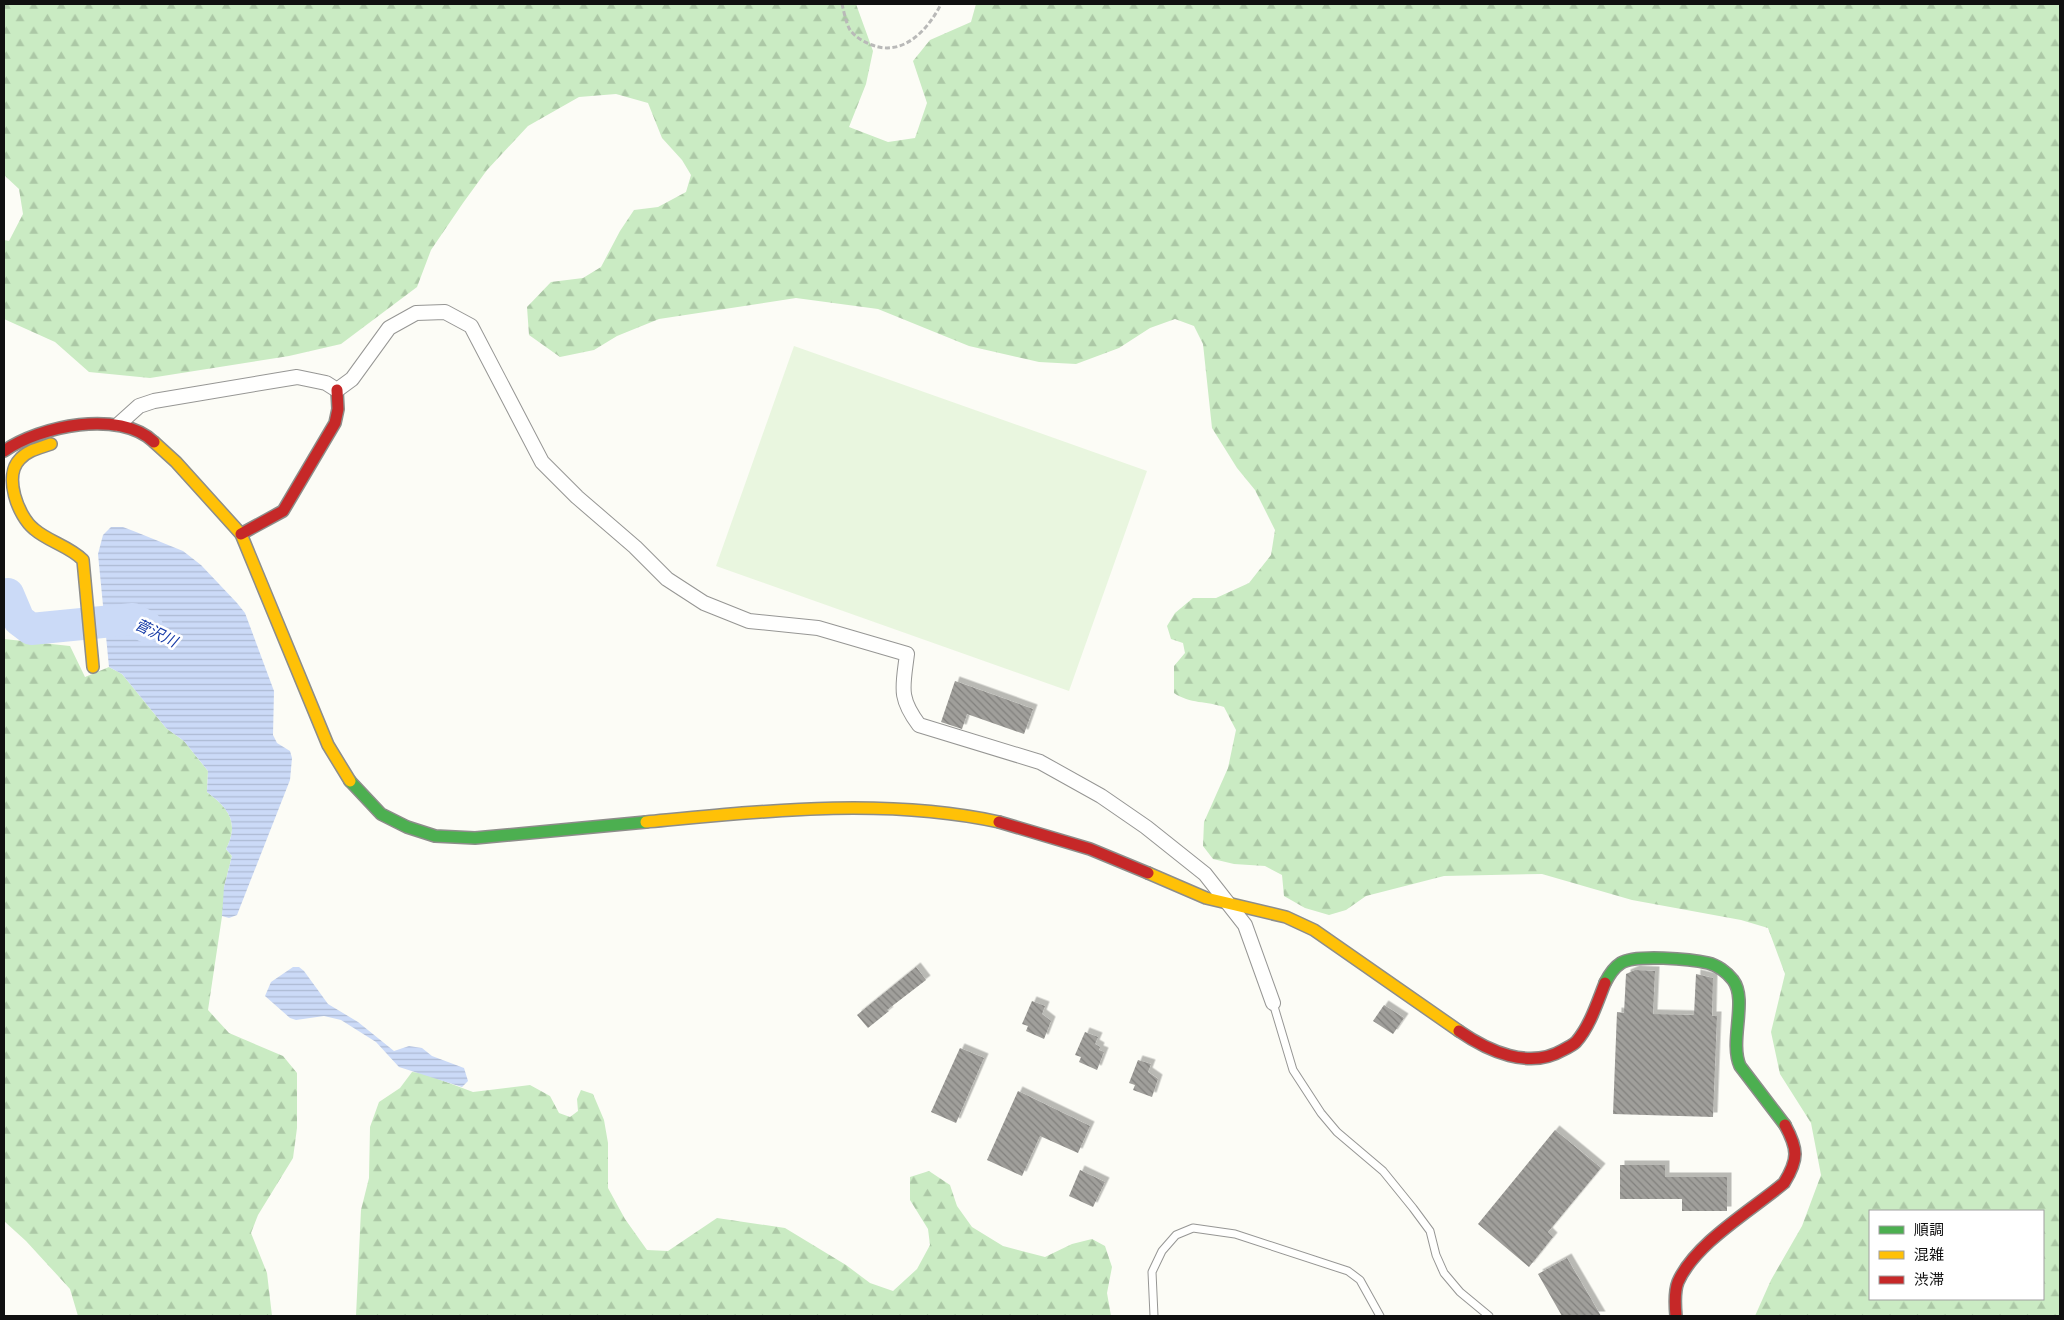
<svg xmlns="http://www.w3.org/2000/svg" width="2064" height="1320" viewBox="0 0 2064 1320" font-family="Georgia,'Noto Sans JP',serif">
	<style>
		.forest { fill: url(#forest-firs); fill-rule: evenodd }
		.pitch { fill: #e9f6df }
		.water { fill: url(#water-rules) }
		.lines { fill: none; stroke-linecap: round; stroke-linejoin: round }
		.river { stroke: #cbdaf7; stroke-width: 32 }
		.building { fill: url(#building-back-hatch); filter: url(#shadow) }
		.lane-casing { stroke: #969694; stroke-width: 9 }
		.street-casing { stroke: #969694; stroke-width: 16 }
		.fast-casing { stroke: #8d8d8a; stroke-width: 14 }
		.slow-casing { stroke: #8d8d8a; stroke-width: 14 }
		.jam-casing { stroke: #8d8d8a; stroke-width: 14 }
		.path { stroke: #b9b9b8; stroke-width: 3; stroke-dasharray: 5 2.5; stroke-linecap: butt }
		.lane { stroke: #fffffe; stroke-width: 7 }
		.street { stroke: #fffffe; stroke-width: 14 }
		.fast { stroke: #4caf50; stroke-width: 11 }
		.slow { stroke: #ffc107; stroke-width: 11 }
		.jam { stroke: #c62828; stroke-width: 11 }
		.labels { text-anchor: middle; stroke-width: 5; stroke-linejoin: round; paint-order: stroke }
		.water-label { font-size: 15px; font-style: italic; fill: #1439a6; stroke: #fff }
	</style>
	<defs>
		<pattern id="forest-firs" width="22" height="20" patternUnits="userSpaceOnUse" patternTransform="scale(1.25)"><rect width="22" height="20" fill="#caebc3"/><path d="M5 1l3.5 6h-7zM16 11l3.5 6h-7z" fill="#acc8a6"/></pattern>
		<pattern id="water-rules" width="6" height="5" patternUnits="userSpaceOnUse" patternTransform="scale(1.25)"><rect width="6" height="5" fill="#cbdaf7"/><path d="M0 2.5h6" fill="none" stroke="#adbad3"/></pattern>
		<pattern id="building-back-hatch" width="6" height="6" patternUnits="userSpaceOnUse" patternTransform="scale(1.25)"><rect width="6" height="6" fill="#a09f9b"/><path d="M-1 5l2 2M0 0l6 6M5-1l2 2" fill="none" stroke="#81807d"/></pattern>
		<filter id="shadow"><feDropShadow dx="4.5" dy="-4.5" stdDeviation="0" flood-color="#0004"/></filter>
	</defs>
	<rect width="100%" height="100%" fill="#fcfcf6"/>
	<!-- forest -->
	<path class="forest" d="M4,4H856L873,51L866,84L849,127L888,142L915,138L927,103L913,61L930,40L971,22L976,4H2060V1316H1755L1771,1280L1802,1226L1821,1175L1811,1123L1780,1074L1771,1032L1785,974L1768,928L1741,920L1632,900L1542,874L1444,876L1366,896L1346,910L1329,915L1305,908L1284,896L1282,875L1265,866L1234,864L1213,859L1203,846L1204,822L1228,768L1236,730L1224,707C1207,701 1190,704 1174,693V666L1185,653L1183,643L1171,639L1167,626L1175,613L1193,598H1216L1249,583L1271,555L1275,530L1255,490L1237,468L1212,428L1203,344L1194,326L1175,319L1150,328L1119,348L1076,364L1039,362L969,346L878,309L796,298L659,319L617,336L594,350L560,357L529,335L527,307L551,282L583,278L601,267L620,231L634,210L658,207L686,192L691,175L682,160L662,138L648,103L616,94L579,97L528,126L487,170L463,203L431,250L417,287L341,344L289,356L150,378L89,372L55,342L4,319V240L9,241L23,214L19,189L4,175ZM1870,1211H2043V1299H1870Z
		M4,639L70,646L85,677L109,667L122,674L166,728L184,741L208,771L207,792C228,808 240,822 226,849L232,856L224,887V903L208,1010L229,1033L283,1056L297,1073V1128L293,1158L258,1215L251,1233L267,1273L272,1316H78L70,1289L26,1241L4,1221Z
		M412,1072L422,1073L473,1092L530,1085L550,1096L559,1113L570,1117L578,1111L577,1099L581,1090L593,1094L604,1120L608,1143V1188L625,1219L647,1250L668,1251L717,1218L785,1228L846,1265L870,1283L893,1291L917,1269L930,1245L928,1229L910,1200V1177L929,1171L950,1185L957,1206L972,1227L1003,1246L1045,1257L1072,1244L1092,1239L1105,1246L1112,1267L1107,1293L1111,1316H356L361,1210L369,1178L370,1127L379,1102L400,1088Z"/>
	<!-- pitch -->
	<path class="pitch" d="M794,346L1147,471L1069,691L716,566Z"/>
	<!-- water -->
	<path class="water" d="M111,527H123L136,532L183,551L201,565L237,603L245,613L274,691L273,735L277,743L290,751L292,758L290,780L237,915L229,918L222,916L224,887L232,856L226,849C240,822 228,808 207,792L208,771L184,741L166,728L122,674L109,667L98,554L103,535Z
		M293,967H299L304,971L328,1004L358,1022L394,1051L409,1046L422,1048L432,1056L464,1068L468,1081L462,1087L399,1067L376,1042L341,1020L324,1016L296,1020L290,1018L265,996L271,982Z"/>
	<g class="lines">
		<!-- river -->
		<path class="river" d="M8,594L19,620L31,629L133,619L147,627"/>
	</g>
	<!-- building -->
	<path class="building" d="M955,681L1033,709L1024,734L967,714L962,729L941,722Z
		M916,967L926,980L887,1010L889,1011L868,1028L857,1015Z
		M1635,970L1655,971L1653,1014L1694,1015L1696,974L1713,978L1712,1016H1717L1713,1117L1613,1114L1617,1012L1624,1013L1626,974Z
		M1032,1001L1045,1006L1042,1014L1051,1021L1044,1039L1026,1031L1028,1026L1022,1024Z
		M1384,1005L1404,1018L1393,1034L1373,1021Z
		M1085,1032L1098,1037L1095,1044L1100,1047L1099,1050L1104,1052L1097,1070L1079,1062L1081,1057L1075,1055Z
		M960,1048L984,1058L956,1123L931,1112Z
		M1138,1060L1151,1064L1148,1072L1158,1079L1152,1097L1133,1090L1135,1085L1129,1083Z
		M1018,1091L1090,1126L1078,1153L1040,1136L1022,1176L987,1160Z
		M1555,1130L1601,1168L1548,1232L1553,1237L1529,1267L1478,1224Z
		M1620,1165H1665V1177H1727V1211H1682V1199H1620Z
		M1080,1170L1105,1182L1093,1207L1069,1196Z
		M1567,1258L1601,1316H1562L1538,1274Z"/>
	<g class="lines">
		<!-- lane casing -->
		<g class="lane-casing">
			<path id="lane" d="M1273,1003L1293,1070L1321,1113L1337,1132L1383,1171L1413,1208L1430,1231L1436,1255L1444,1273L1460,1292L1489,1316
				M1154,1316L1152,1272L1162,1251L1176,1235L1193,1228L1235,1234L1348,1271L1360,1280L1380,1316"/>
		</g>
		<!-- street casing -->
		<g class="street-casing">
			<path id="street" d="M119,424L139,406L154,401L297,377L326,383L337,390L352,379L389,328L416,313L445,312L471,326L542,462L577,497L635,547L667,579L704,603L749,621L818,628L907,654C903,687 898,697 919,725L1040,762L1101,796L1146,827L1205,874L1245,925L1273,1003"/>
		</g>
		<!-- fast casing -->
		<g class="fast-casing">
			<path id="fast" d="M350,781L381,814L407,827L435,836L475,838L646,822
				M1605,983C1609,975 1613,968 1621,963C1635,954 1691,959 1708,963C1717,965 1727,972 1733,980C1748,1000 1729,1041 1740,1066L1785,1125"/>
		</g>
		<!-- slow casing -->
		<g class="slow-casing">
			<path id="slow" d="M154,442L176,462L241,534L328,745L350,781
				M51,444C40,448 28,450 20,459C3,476 18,516 34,529C49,542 69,546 83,560L93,667
				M646,822C762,811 884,797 999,822
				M1148,873L1206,898L1286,917L1314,930L1459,1031"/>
		</g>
		<!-- jam casing -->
		<g class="jam-casing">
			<path id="jam" d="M4,451C40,426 119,409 154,442
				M241,534L283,511L335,423L338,409L337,390
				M999,822L1090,849L1148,873
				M1459,1031C1488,1051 1529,1070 1563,1050C1567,1048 1573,1045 1576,1042C1590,1026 1597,1003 1605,983
				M1676,1316C1675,1305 1674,1292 1678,1282C1695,1243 1752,1210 1784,1183C1799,1159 1798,1149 1785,1125"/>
		</g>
		<!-- path -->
		<path class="path" d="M842,4C844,12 846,23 850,30C855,37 864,42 872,45C903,57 928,30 941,4"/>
		<!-- lane -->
		<use href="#lane" class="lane"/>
		<!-- street -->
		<use href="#street" class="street"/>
		<!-- fast -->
		<use href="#fast" class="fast"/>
		<!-- slow -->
		<use href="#slow" class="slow"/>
		<!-- jam -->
		<use href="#jam" class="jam"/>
	</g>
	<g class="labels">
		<!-- water labels -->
		<g class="water-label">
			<text transform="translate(156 633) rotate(26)" y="5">菅沢川</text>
		</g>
	</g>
	<!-- border -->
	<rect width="2064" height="1320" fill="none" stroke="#101010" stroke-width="10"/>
	<!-- legend -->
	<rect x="1869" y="1210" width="175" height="90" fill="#ffffff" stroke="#9f9f9f"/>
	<rect x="1879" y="1226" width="25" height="8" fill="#4caf50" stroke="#9f9f9f"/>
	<text x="1914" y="1235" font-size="15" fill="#101010">順調</text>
	<rect x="1879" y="1251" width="25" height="8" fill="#ffc107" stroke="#9f9f9f"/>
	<text x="1914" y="1260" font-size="15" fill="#101010">混雑</text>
	<rect x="1879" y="1276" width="25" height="8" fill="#c62828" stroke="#9f9f9f"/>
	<text x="1914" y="1285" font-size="15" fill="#101010">渋滞</text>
</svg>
